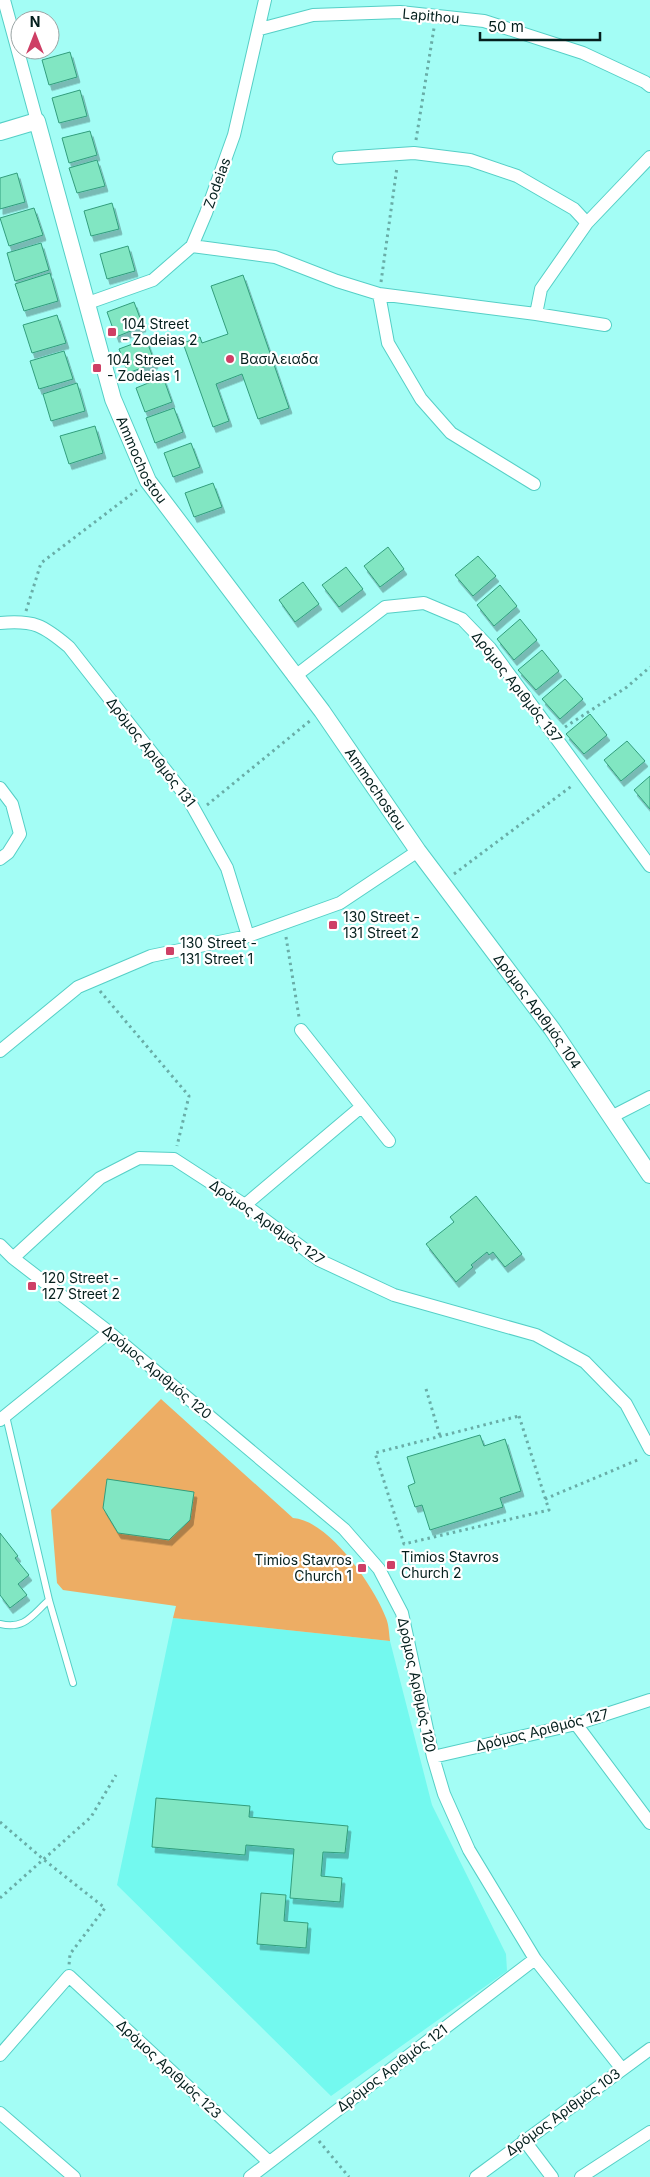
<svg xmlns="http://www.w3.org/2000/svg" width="650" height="2177" viewBox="0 0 650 2177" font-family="Inter,sans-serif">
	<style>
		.built { fill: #73f9ef }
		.green { fill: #edad64 }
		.building { fill: #81e6c2; stroke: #329d7c; filter: url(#shadow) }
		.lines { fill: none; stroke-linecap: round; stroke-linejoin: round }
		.service-casing { stroke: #55cfc6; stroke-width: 8 }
		.minor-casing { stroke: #55cfc6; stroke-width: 14 }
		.tertiary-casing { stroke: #55cfc6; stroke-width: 18 }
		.path { stroke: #69ada7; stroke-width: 3; stroke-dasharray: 2.5 4; stroke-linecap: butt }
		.service { stroke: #fff; stroke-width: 6 }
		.minor { stroke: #fff; stroke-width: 12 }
		.tertiary { stroke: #fff; stroke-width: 16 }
		.poi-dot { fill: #ce3f65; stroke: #fff; stroke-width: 2 }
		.labels { text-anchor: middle; stroke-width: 4.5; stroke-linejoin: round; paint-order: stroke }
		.street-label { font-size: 14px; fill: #041f1d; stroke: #fff }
		.poi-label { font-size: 14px; fill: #041f1d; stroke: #fff; text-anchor: start }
	</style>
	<defs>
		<filter id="shadow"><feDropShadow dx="3" dy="5.5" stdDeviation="0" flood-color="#0004"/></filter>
	</defs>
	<rect width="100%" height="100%" fill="#a3fdf5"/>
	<!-- built -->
	<path class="built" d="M173,1618L390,1641L432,1805L506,1954L507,1971L331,2096L117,1885Z"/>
	<!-- green -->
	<path class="green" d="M161,1399L293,1518C329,1520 375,1588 386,1618C389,1625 389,1634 390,1641L173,1618L176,1606L63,1590L57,1583L51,1510Z"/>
	<!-- building -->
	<path class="building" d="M70,52L77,77L49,85L42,60Z
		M80,90L87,116L59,123L52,98Z
		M90,131L97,155L69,163L62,138Z
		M97,160L105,186L77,193L69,168Z
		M17,173L25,202L0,209V178Z
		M112,203L119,229L91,236L84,211Z
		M34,208L43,235L9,246L0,218Z
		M41,243L49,270L15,281L7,253Z
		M128,246L135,271L107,279L100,254Z
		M50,273L58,301L24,311L15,284Z
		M243,275L289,408L258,419L242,374L216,384L229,421L213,427L183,343L200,337L202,343L228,334L211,286Z
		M134,302L143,326L116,337L107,312Z
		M57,315L66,343L32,353L23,325Z
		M146,339L155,363L128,373L119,349Z
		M64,351L73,379L39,389L30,361Z
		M163,377L172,402L145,412L136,388Z
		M77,383L85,411L51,421L43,394Z
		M174,408L183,432L155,443L146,418Z
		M95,426L103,453L69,464L60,436Z
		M191,443L200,467L173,477L164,453Z
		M213,483L222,507L194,517L185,493Z
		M388,547L404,569L380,587L364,566Z
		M478,556L496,576L473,596L455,575Z
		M346,567L363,589L339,607L322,585Z
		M303,582L319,604L295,622L279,600Z
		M500,585L517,606L494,626L477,605Z
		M520,619L537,640L514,660L497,639Z
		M542,650L559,671L536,690L518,670Z
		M565,679L583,699L560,719L542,699Z
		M590,714L607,735L584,754L566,734Z
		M627,741L645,761L621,781L604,760Z
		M650,776V809L634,790Z
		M476,1196L522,1254L505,1267L493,1252L489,1255L487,1252L471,1265L473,1267L456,1282L426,1244L454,1222L450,1217Z
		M480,1435L484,1446L505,1439L521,1491L500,1498L503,1507L430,1530L422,1505L415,1507L408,1486L415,1483L407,1457Z
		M107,1479L194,1492L190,1520L169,1540L118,1533L103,1508Z
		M0,1533L18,1556L15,1558L29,1575L18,1584L27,1595L10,1608L0,1595Z
		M156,1798L250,1806L249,1817L348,1826L345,1853L323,1852L321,1876L342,1878L340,1902L290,1898L294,1849L246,1845L245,1855L152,1847Z
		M261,1893L286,1895L284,1921L308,1923L306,1948L257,1944Z"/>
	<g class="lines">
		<!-- service casing -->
		<g class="service-casing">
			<path id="service" d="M6,1416L49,1600L73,1683
				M0,1624C25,1630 32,1615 49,1600"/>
		</g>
		<!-- minor casing -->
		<g class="minor-casing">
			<path id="minor" d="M4,0L37,121
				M260,29L313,15L400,12L484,21L583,53L645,82L650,86
				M339,158L414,153L470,160L517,176L574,209L587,223
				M192,246L275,257L337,281L379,294L536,314L605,325
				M379,294L388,343L421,399L451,433L534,484
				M88,303L153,280L192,246L206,213L234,135L265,0
				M536,314L541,289L587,223L650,157
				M0,623C34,620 43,625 69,647L189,800L227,868L248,936
				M294,677L385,607L424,603L462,619L490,648L650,866
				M0,788L12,804L20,834L8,853L0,859
				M301,1030L389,1141
				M0,1051L78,987L151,956L248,936L340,903L418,851
				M611,1117L650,1097
				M245,1205L361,1107
				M0,1245L13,1258L109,1332L344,1529L379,1569L402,1613L433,1757L444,1794L469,1850L535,1959L622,2069
				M13,1258L100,1178L139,1158L174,1159L245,1205L319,1260L394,1295L536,1335L585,1362L626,1404L650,1449
				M0,1420L109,1332
				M576,1724L650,1823
				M433,1757L576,1724L650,1700
				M0,2055L69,1976L269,2162
				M0,2113L74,2177
				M524,2140L552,2177
				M250,2177L535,1959
				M476,2177L650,2049
				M581,2177L650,2132"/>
		</g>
		<!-- tertiary casing -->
		<g class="tertiary-casing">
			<g id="tertiary">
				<path id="s1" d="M0,132L37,121L113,399L148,481L322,711L418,851L552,1029L650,1175"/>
			</g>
		</g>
		<!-- path -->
		<path class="path" d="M416,140L434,28
			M381,282L397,167
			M26,611L41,563L137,490
			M565,727L627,687L650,667
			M207,805L311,720
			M454,874L573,785
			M286,937L299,1017
			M100,991L189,1096L177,1146
			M426,1389L440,1436
			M519,1416L549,1510L404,1544L375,1453Z
			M545,1499L640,1459
			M0,1822L43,1859L105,1908L70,1954L69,1965
			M0,1898L91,1817L116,1775
			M319,2141L349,2177"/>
		<!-- service -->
		<use href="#service" class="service"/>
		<!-- minor -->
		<use href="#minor" class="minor"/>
		<!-- tertiary -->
		<use href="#tertiary" class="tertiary"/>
	</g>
	<!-- markers -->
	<g class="poi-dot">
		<rect x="107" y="327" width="10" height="10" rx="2.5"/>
		<circle cx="230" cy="359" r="5"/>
		<rect x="92" y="363" width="10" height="10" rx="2.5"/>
		<rect x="328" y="920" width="10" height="10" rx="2.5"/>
		<rect x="165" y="946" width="10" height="10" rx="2.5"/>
		<rect x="27" y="1281" width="10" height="10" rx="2.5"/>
		<rect x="386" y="1560" width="10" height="10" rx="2.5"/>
		<rect x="357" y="1563" width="10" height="10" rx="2.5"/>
	</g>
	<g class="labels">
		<!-- street labels -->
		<g class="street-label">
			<text transform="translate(431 16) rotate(5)" y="5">Lapithou</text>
			<text transform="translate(217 183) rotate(-70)" y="5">Zodeias</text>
			<text dy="5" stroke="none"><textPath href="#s1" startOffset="394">Ammochostou</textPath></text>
			<text transform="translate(517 687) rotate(52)" y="5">Δρόμος Αριθμός 137</text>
			<text transform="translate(151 752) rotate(52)" y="5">Δρόμος Αριθμός 131</text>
			<text dy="5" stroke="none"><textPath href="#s1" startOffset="799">Ammochostou</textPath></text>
			<text dy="5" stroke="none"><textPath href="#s1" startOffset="1074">Δρόμος Αριθμός 104</textPath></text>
			<text transform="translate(267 1222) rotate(35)" y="5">Δρόμος Αριθμός 127</text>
			<text transform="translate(157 1372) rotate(40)" y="5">Δρόμος Αριθμός 120</text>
			<text transform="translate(417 1685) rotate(78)" y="5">Δρόμος Αριθμός 120</text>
			<text transform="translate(542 1730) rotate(-14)" y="5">Δρόμος Αριθμός 127</text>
			<text transform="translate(392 2068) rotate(-37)" y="5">Δρόμος Αριθμός 121</text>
			<text transform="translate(169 2069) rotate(43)" y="5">Δρόμος Αριθμός 123</text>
			<text transform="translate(563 2112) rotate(-36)" y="5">Δρόμος Αριθμός 103</text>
		</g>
		<!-- poi labels -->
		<g class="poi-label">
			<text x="122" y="329">104 Street<tspan x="122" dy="16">- Zodeias 2</tspan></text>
			<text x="240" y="364">Βασιλειαδα</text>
			<text x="107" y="365">104 Street<tspan x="107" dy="16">- Zodeias 1</tspan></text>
			<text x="343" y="922">130 Street -<tspan x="343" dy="16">131 Street 2</tspan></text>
			<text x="180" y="948">130 Street -<tspan x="180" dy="16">131 Street 1</tspan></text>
			<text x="42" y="1283">120 Street -<tspan x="42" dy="16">127 Street 2</tspan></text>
			<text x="401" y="1562">Timios Stavros<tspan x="401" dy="16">Church 2</tspan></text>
			<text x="352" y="1565" text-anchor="end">Timios Stavros<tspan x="352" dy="16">Church 1</tspan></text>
		</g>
	</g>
	<!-- north arrow -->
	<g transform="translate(35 35)"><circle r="24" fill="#ffffff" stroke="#9ba5a5"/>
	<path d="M0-4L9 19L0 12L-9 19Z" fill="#ce3f65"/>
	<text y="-8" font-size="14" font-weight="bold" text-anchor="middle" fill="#041f1d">N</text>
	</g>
	<!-- scale -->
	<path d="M480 32v8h120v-8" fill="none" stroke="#041f1d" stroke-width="2.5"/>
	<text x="488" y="32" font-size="15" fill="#041f1d" stroke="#ffffff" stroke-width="4" paint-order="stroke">50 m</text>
</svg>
